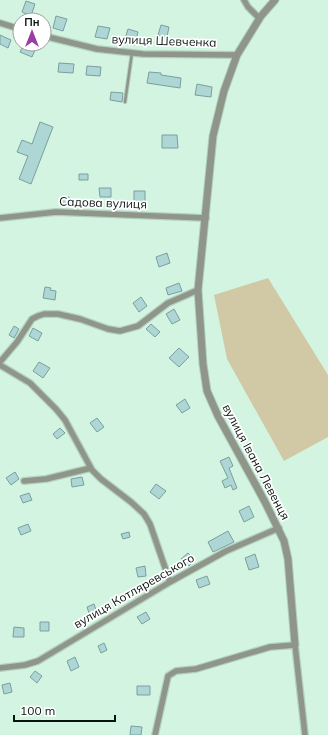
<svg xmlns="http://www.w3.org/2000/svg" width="328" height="735" viewBox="0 0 328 735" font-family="Mulish,sans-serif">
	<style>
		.green { fill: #d1c9a5 }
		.building { fill: #aed6d5; stroke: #79a09f }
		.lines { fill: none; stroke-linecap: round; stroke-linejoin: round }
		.service-casing { stroke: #b2d0bf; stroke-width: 4.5 }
		.minor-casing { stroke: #b2d0bf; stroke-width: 8 }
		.tertiary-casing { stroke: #b2d0bf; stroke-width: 9 }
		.service { stroke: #8f9589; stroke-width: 2.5 }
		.minor { stroke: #8f9589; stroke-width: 5.5 }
		.tertiary { stroke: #8f9589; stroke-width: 7 }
		.labels { text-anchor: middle; stroke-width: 3.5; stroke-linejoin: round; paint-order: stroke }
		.street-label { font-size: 12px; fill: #07130d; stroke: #fff }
	</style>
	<rect width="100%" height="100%" fill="#d2f4e1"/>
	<!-- green -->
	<path class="green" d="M268,278L328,375V437L284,461L227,359L214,295Z"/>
	<!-- building -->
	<path class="building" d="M26,1L35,4L31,16L22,12Z
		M56,16L67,19L63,31L53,28Z
		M161,25L169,27L167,37L158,35Z
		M98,26L110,28L107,39L95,37Z
		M128,29L138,32L135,45L124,42Z
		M0,35L11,40L8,48L0,44Z
		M24,44L35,50L32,57L20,52Z
		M59,63L74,64L73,73L58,72Z
		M87,66L101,67L100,76L86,75Z
		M149,72L161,73V75L181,78L180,88L147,83Z
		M197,84L212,87L211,97L195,95Z
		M111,92L123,93L122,102L110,100Z
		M40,122L53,127L31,184L19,179L28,156L17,152L22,140L32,144Z
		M162,135H177L178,148H162Z
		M79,174H88V180H79Z
		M99,188H111V197H100Z
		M134,191H145V202L134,203Z
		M69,197L70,205L63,206L62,198Z
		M124,202H130V208H124Z
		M167,253L170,263L159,267L156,257Z
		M179,283L182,291L168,295L166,288Z
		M45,287L51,288L50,290L56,291L55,300L43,298Z
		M141,297L147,306L139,312L133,303Z
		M174,309L180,320L172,324L166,314Z
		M151,324L160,332L155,337L146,329Z
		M14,326L19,329L14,338L9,335Z
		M33,328L42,333L38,341L29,336Z
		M179,348L189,357L179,367L169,358Z
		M39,362L50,368L43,378L33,371Z
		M185,399L190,408L182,413L176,405Z
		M97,418L104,427L97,432L90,423Z
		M60,428L65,433L57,439L53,434Z
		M229,457L233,466L229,468L237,488L233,490L231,485L225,488L222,481L228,478L220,461Z
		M15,472L19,479L11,485L6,478Z
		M82,477L84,485L72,487L71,479Z
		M156,484L166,491L159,499L150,492Z
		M29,493L32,500L23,503L20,496Z
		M249,506L254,517L244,522L239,511Z
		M28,524L31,531L21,535L18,528Z
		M228,531L234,542L213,552L208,542Z
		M129,532L130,537L123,539L121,534Z
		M188,553L195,560L189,566L181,559Z
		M255,554L259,567L249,570L245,558Z
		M145,566L146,576L138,577L136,568Z
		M207,576L210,584L199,588L196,580Z
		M94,604L98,616L91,619L87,607Z
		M146,612L150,619L142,624L137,617Z
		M40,622H49V631H40Z
		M14,627L24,628V637H13Z
		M104,643L107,650L101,653L98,646Z
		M75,657L79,667L71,671L67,661Z
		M35,671L42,676L37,683L30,677Z
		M10,683L12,692L4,694L2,685Z
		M137,686H150V695H137Z
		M131,726L142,727L141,735H130Z"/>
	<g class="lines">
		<!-- service casing -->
		<g class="service-casing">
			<path id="service" d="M125,102L132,53"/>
		</g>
		<!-- minor casing -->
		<g class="minor-casing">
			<path id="minor" d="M244,0L248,7L259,18
				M0,23L20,29
				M44,36L97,49L143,54L237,55
				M0,218L56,212L206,218
				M0,362L17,342L32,319L38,316L44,314H58L80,319L108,329L120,331L138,326L168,303L198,290
				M0,365L30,383L56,409L65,420L92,470L101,479L131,502L144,514L150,524L170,582
				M24,481L46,479L91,468
				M0,668L25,665L38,661L170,582L226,551L279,528
				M155,735L168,676L176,671L196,669L270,647L295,645L305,735"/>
		</g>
		<!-- tertiary casing -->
		<g class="tertiary-casing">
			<path id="tertiary" d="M275,0L261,16L237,55L224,91L213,136L198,290L203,364L207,391L218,416L265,502L284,541L288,559L295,645"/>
		</g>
		<!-- service -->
		<use href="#service" class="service"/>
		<!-- minor -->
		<use href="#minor" class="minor"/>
		<!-- tertiary -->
		<use href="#tertiary" class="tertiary"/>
	</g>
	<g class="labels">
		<!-- street labels -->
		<g class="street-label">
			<text transform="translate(164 41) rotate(2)" y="4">вулиця Шевченка</text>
			<text transform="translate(103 203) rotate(2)" y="4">Садова вулиця</text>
			<text transform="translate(256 462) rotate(62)" y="4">вулиця Івана Левенця</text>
			<text transform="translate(134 591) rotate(-30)" y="4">вулиця Котляревського</text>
		</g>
	</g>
	<!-- north arrow -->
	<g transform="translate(32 32)"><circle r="19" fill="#ffffff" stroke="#9ca19e"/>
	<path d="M0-3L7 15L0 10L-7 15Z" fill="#983ca6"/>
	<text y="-6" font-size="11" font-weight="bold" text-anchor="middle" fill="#07130d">Пн</text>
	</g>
	<!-- scale -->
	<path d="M14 715v6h101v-6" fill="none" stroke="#07130d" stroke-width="2"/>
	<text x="20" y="715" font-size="12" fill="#07130d" stroke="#ffffff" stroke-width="3" paint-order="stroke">100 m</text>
</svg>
